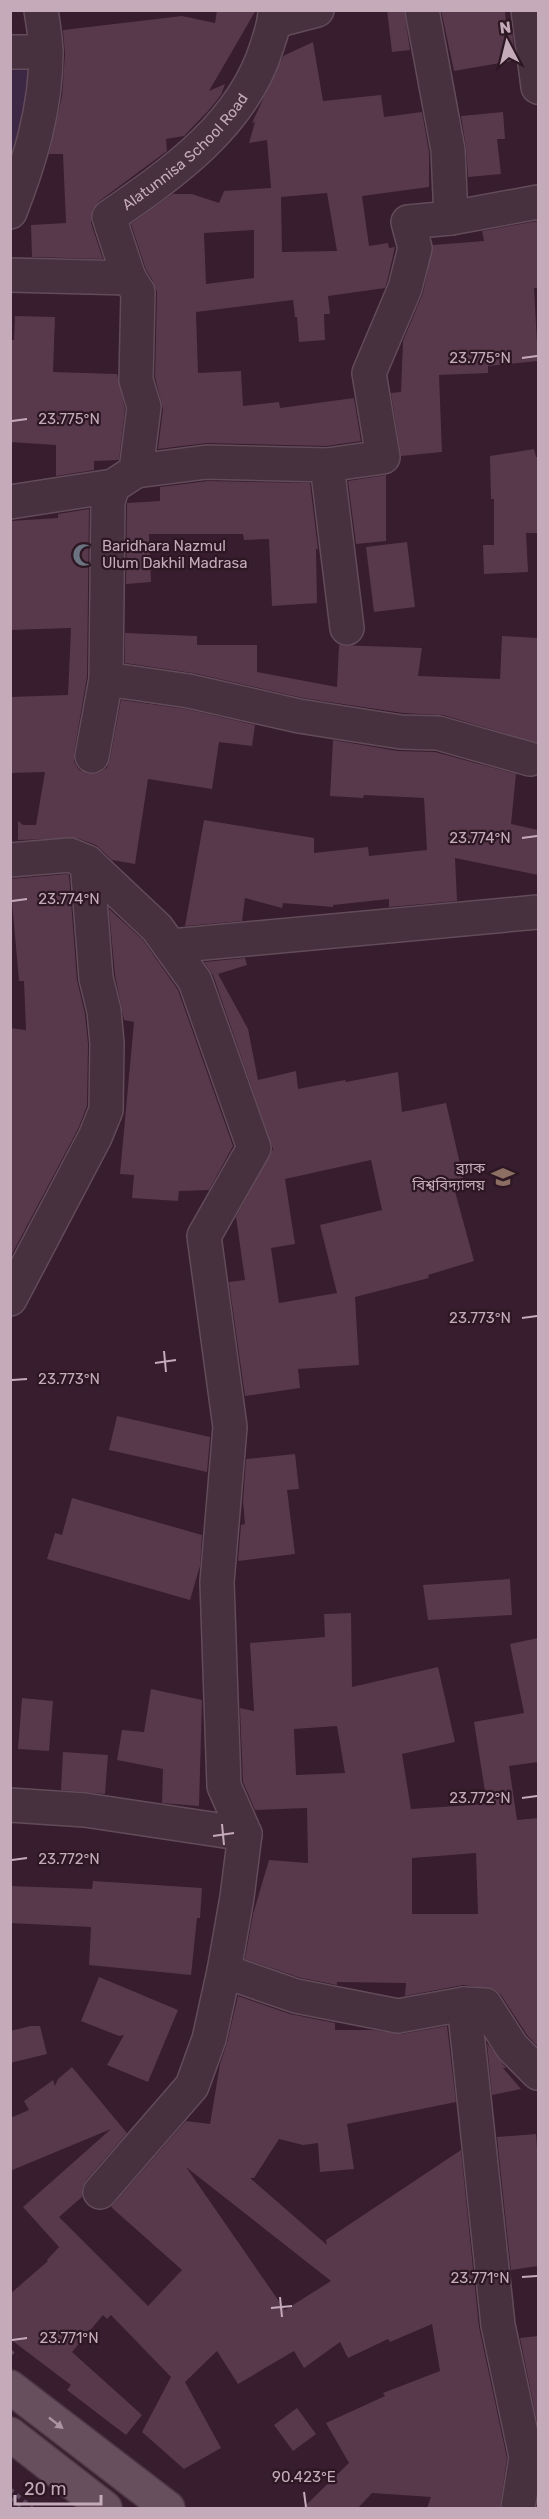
<svg xmlns="http://www.w3.org/2000/svg" width="549" height="2519" viewBox="0 0 549 2519" font-family="Rubik,'Noto Sans Bengali',sans-serif">
	<style>
		.green { fill: #3c2845 }
		.building { fill: #58394c; fill-rule: evenodd }
		.lines { fill: none; stroke-linecap: round; stroke-linejoin: round }
		.minor-casing { stroke: #634c59; stroke-width: 36 }
		.major-casing { stroke: #4e3844; stroke-width: 36 }
		.path { stroke: #5a445b; stroke-width: 4; stroke-dasharray: 4.5 4.5; stroke-linecap: butt }
		.minor { stroke: #47313e; stroke-width: 33 }
		.major { stroke: #684f5e; stroke-width: 33 }
		.oneway { fill: #ae94a2 }
		.ticks { fill: none; stroke: #c5abb9; stroke-width: 2 }
		.labels { text-anchor: middle; stroke-width: 4.5; stroke-linejoin: round; paint-order: stroke }
		.street-label { font-size: 15px; fill: #c5abb9; stroke: #2c1723 }
		.poi-label { font-size: 15px; fill: #c5abb9; stroke: #2c1723; text-anchor: start }
		.ticks-label { font-size: 15px; text-anchor: middle; fill: #c5abb9; stroke: #2c1723; stroke-width: 4.5; stroke-linejoin: round; paint-order: stroke }
	</style>
	<rect width="100%" height="100%" fill="#371d2d"/>
	<!-- green -->
	<path class="green" d="M33,63L11,195V64Z"/>
	<!-- building -->
	<path class="building" d="M217,10H256L209,91L225,84L221,95L209,110L184,136L166,139L167,151L98,202L92,210L91,223L103,259L32,257L31,225L66,223L63,154H49L62,96L65,54L63,30L182,16L215,23Z
		M387,10H404L410,50L392,52Z
		M441,10H505L506,22H511L514,48H509L511,61L454,71Z
		M313,42L323,101L381,95L384,117L422,112L429,152V187L362,196L369,246L388,243L389,248L395,247L387,282L385,288L328,296L330,314H324L325,340L299,342L297,317H295L293,300L196,312L198,373L241,371L243,406L279,402L280,408L354,398L361,441L326,446L207,443L158,449L163,409L155,377L157,292L152,279L146,270L131,224L173,194H192L219,203L224,191L271,188L267,140L249,143L255,122L252,123L283,56ZM327,193L337,251L282,252L281,197ZM254,230V278L206,284L204,233Z
		M503,112L505,139H497L501,174L468,177L466,147L461,116Z
		M538,221V288H534L538,361L488,366V373L439,375L442,452L401,456L391,393L401,392L403,341L423,293L433,245L484,241L482,231Z
		M15,316L55,317L53,372L117,374L125,409L119,460L94,461V470L56,476V445L10,442V340H14Z
		M534,449L536,457H538V533H526L528,572L484,574L483,545H494V499H491L490,456Z
		M386,475V541L356,544L348,481Z
		M208,481L310,483L318,549H316L317,603L272,606L269,539L244,540L243,534H149L151,582L126,584L127,503L160,501V487Z
		M89,509L87,677L74,753V762L79,770L89,774L99,773L107,768L110,759L121,700L186,709L255,725L252,746L219,742L212,789L148,779L135,864L112,860L96,845L77,838L18,840V821L23,825H36L45,772L10,773V697L68,695L71,628L10,630V521L58,518V514Z
		M407,542L415,607L374,612L366,547Z
		M125,633L197,636V645H257V672L337,687L339,645L422,648L418,676L500,679L502,636L538,638V743L443,715L403,713L303,698L193,673L125,663Z
		M333,740L398,751L435,752L516,774L511,824L538,830V875L455,858L457,901L389,907V899L333,905V907L283,903L282,908L245,898L242,921L185,926L204,820L314,838V853L368,847L369,856L427,850L424,798L364,795L363,798L330,796Z
		M67,874L69,875L77,980L85,1014L88,1044L87,1106L78,1129L10,1258V1028L26,1030L24,981H19L10,879Z
		M109,909L143,940L178,990L233,1146L209,1190L179,1191L178,1201L132,1198L134,1175L120,1174L134,1022L124,1020L115,975Z
		M245,958L247,965L218,974L248,1029L258,1080L296,1071L298,1089L345,1080L346,1082L398,1072L402,1112L446,1103L464,1181L453,1184L474,1261L428,1275L429,1278L355,1297L359,1365L298,1369L300,1388L245,1396L229,1282L245,1280L236,1217L273,1149L213,975L204,962ZM371,1160L382,1210L320,1225L337,1293L279,1303L271,1248L295,1244L285,1179Z
		M117,1416L210,1437L207,1472L109,1450Z
		M295,1454L299,1489L287,1490L295,1554L238,1561L241,1525L245,1524L243,1501L246,1459Z
		M72,1498L202,1535L200,1566L190,1600L47,1559L55,1533L62,1535Z
		M510,1579L512,1615L428,1620L423,1585Z
		M351,1613L352,1687L438,1667L455,1742L402,1754L411,1809L487,1804L474,1722L524,1713L510,1644L538,1638V1762L509,1766L517,1820L538,1818V2047L527,2035L501,1995L494,1989L463,1985L405,1996L406,1983L337,1982V1985L301,1978L245,1959L253,1914L269,1860L308,1863L307,1808L255,1810L243,1782L240,1708L254,1711L250,1643L325,1637L324,1614ZM337,1726L345,1773L296,1775L294,1729ZM476,1853L478,1914H412V1858Z
		M151,1689L202,1700L199,1806L162,1803L163,1769L117,1760L122,1730L144,1732Z
		M22,1698L53,1701L49,1751L18,1749Z
		M63,1752L108,1755L105,1794L61,1790Z
		M93,1881L202,1888L200,1918H197L191,1975L89,1965L91,1927L10,1923V1886L92,1889Z
		M99,1977L178,2010L148,2082L107,2065L124,2035L119,2036L81,2021Z
		M238,1996L290,2014L335,2023V2030H372L401,2034L447,2026L456,2102L347,2124L354,2169L320,2172L318,2143L303,2145L279,2139L254,2178H250L327,2245L326,2240L461,2150L479,2327L507,2458L500,2508H427L431,2497L372,2493L358,2508H303L349,2463L326,2423L385,2396L383,2393L440,2371L432,2324L390,2342L388,2339L348,2358L340,2342L304,2368L294,2351L238,2384L217,2351L185,2382L221,2448L184,2469L142,2432L171,2377L111,2315L107,2319L103,2315L72,2352L142,2415L126,2435L67,2390L71,2385L10,2339V2294L48,2261L47,2260L59,2247L23,2207L111,2129L10,2171V2118L29,2110L24,2101L53,2080L55,2086L58,2079L72,2067L127,2133L86,2180L82,2188V2197L59,2217L148,2306L182,2270L111,2207L186,2121L210,2124L220,2064L227,2043ZM186,2167L331,2281L285,2310Z
		M31,2026H40L47,2054L10,2063V2031Z
		M487,2043L506,2068H503L521,2089L492,2095Z
		M536,2134L538,2162V2266L511,2270L497,2137Z
		M538,2336V2426L520,2338Z
		M297,2408L316,2434L293,2451L274,2425Z"/>
	<g class="lines">
		<!-- minor casing -->
		<g class="minor-casing">
			<g id="minor">
				<path d="M528,10L538,87"/>
				<path d="M275,21L317,10"/>
				<path d="M10,52H46"/>
				<path d="M10,212C30,161 46,108 46,53C46,39 43,24 41,10"/>
				<path d="M451,218L538,202"/>
				<path id="s1" d="M10,275L129,278L109,217C174,172 243,124 267,46C271,34 275,23 275,10"/>
				<path d="M327,465L347,628"/>
				<path d="M136,471L207,462L327,465L383,457L369,373L405,288L415,248L408,222L451,218L448,150L422,10"/>
				<path d="M10,502L113,486L136,471L144,407L136,380L138,292L129,278"/>
				<path d="M106,679L189,691L299,716L401,732L438,733L530,759"/>
				<path d="M92,756L106,679L108,501L113,486"/>
				<path d="M10,860L70,855L87,862L157,928L195,981L254,1148L204,1236L230,1427L217,1582L224,1786L245,1834L237,1897L224,1971L296,1996L398,2016L464,2004L485,2005L512,2047L538,2073"/>
				<path d="M171,946L538,912"/>
				<path d="M10,1299L95,1137L106,1110L107,1043L104,1011L96,978L87,862"/>
				<path d="M10,1805L85,1810L245,1834"/>
				<path d="M464,2004L498,2325L526,2457L518,2508"/>
				<path d="M100,2192L192,2086L209,2039L224,1971"/>
			</g>
		</g>
		<!-- major casing -->
		<g class="major-casing">
			<path id="major" d="M10,2387L168,2508
				M10,2434L105,2508"/>
		</g>
		<!-- path -->
		<path class="path" d="M10,2351L17,2357
			M10,2489L32,2508
			M10,2498L23,2508"/>
		<!-- minor -->
		<use href="#minor" class="minor"/>
		<!-- major -->
		<use href="#major" class="major"/>
	</g>
	<!-- one-way arrows -->
	<defs><path id="oneway-solid" d="M-6-.8H1V-3.2L6.5 0L1 3.2V.8H-6Z" transform="scale(1.5)"/></defs>
	<use class="oneway" href="#oneway-solid" transform="translate(56 2423) rotate(38)"/>
	<!-- ticks -->
	<path class="ticks" d="M522,358L537,356M12,421L27,419M522,838L537,836M12,901L27,899M522,1318L537,1316M164,1351L166,1372M155,1363L176,1360M12,1380L27,1379M522,1798L537,1796M222,1824L224,1845M213,1836L234,1833M12,1860L27,1858M522,2277L537,2276M280,2297L282,2317M271,2308L292,2306M12,2340L27,2338M304,2492L306,2507"/>
	<!-- icons -->
	<defs>
		<g id="mosque-bare" transform="scale(1.8)"><path d="M3.5-4.9A6 6 0 1 0 3.5 4.9A5 5 0 1 1 3.5-4.9Z" fill="#6b7280" stroke="#2c1723" stroke-width="2.5" paint-order="stroke"/></g>
		<g id="university-bare" transform="scale(1.8)"><path d="M0-5L7-2L0 1L-7-2ZM-4 1L0 2.5L4 1V4Q0 6-4 4Z" fill="#8d6e63" stroke="#2c1723" stroke-width="2.5" paint-order="stroke"/></g>
	</defs>
	<g fill-rule="evenodd">
		<use href="#mosque-bare" x="84" y="555"/>
		<use href="#university-bare" x="503" y="1177"/>
	</g>
	<g class="labels">
		<!-- street labels -->
		<g class="street-label">
			<text dy="5" stroke="none"><textPath href="#s1" startOffset="284">Alatunnisa School Road</textPath></text>
		</g>
		<!-- poi labels -->
		<g class="poi-label">
			<text x="102" y="551">Baridhara Nazmul<tspan x="102" dy="17">Ulum Dakhil Madrasa</tspan></text>
			<text x="485" y="1173" text-anchor="end">ব্র্যাক<tspan x="485" dy="17">বিশ্ববিদ্যালয়</tspan></text>
		</g>
	</g>
	<g class="ticks-label">
		<text x="480" y="363">23.775°N</text>
		<text x="69" y="424">23.775°N</text>
		<text x="480" y="843">23.774°N</text>
		<text x="69" y="904">23.774°N</text>
		<text x="480" y="1323">23.773°N</text>
		<text x="69" y="1384">23.773°N</text>
		<text x="480" y="1803">23.772°N</text>
		<text x="69" y="1864">23.772°N</text>
		<text x="480" y="2283">23.771°N</text>
		<text x="69" y="2343">23.771°N</text>
		<text x="304" y="2482">90.423°E</text>
	</g>
	<!-- border -->
	<rect width="549" height="2519" fill="none" stroke="#c5abb9" stroke-width="24"/>
	<!-- north arrow -->
	<g transform="translate(507 42) rotate(353)" stroke="#2c1723" stroke-width="4.5" paint-order="stroke">
	<path d="M0-4.5L10 22L0 15L-10 22Z" fill="#c5abb9"/>
	<text y="-9" font-size="16" font-weight="bold" text-anchor="middle" fill="#c5abb9">N</text>
	</g>
	<!-- scale -->
	<path d="M15 2495v9h86v-9" fill="none" stroke="#c5abb9" stroke-width="3"/>
	<text x="24" y="2495" font-size="18" fill="#c5abb9" stroke="#2c1723" stroke-width="4.5" paint-order="stroke">20 m</text>
</svg>
